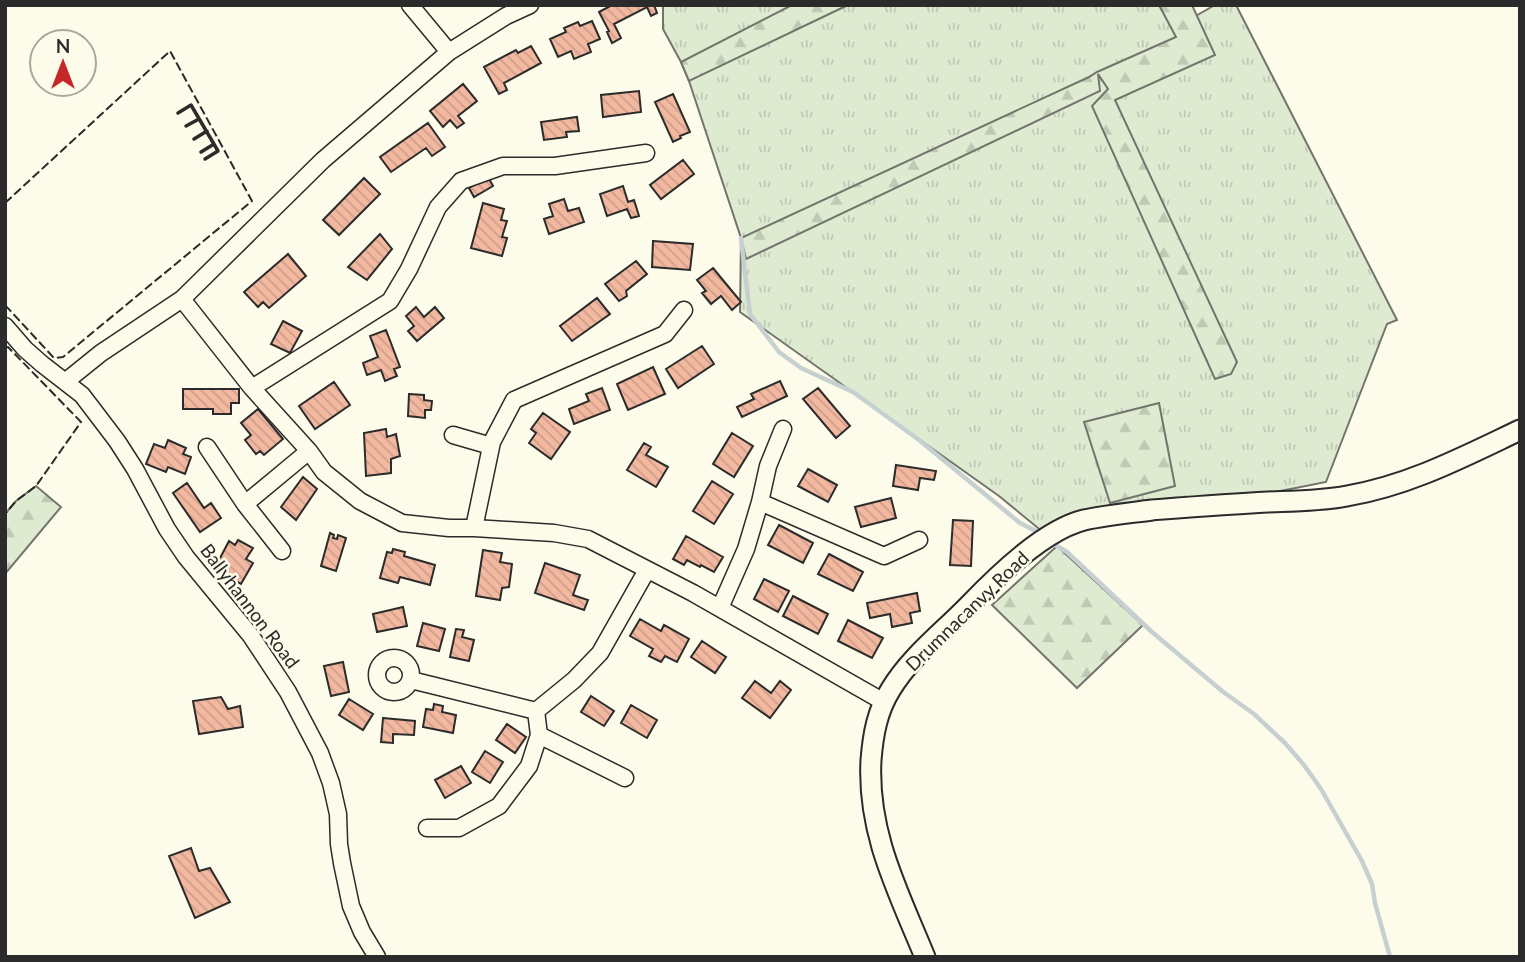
<svg xmlns="http://www.w3.org/2000/svg" width="1525" height="962" viewBox="0 0 1525 962" font-family="Lato,sans-serif">
	<style>
		.grass { fill: url(#grass-tufts); stroke: #74746e; stroke-width: 2 }
		.forest { fill: url(#forest-firs); stroke: #74746e; stroke-width: 2 }
		.lines { fill: none; stroke-linecap: round; stroke-linejoin: round }
		.stream { stroke: #c7d0d0; stroke-width: 4.5 }
		.building { fill: url(#building-back-hatch); stroke: #2b2b2b; stroke-width: 2 }
		.minor-casing { stroke: #2b2b2b; stroke-width: 19 }
		.major-casing { stroke: #2b2b2b; stroke-width: 23 }
		.minor { stroke: #fdfbea; stroke-width: 16 }
		.major { stroke: #fdfbea; stroke-width: 19 }
		.fence { stroke: #2b2b2b; stroke-width: 2; stroke-dasharray: 9 3.5; stroke-linecap: butt }
		.wall { stroke: #2b2b2b; stroke-width: 3.5 }
		.labels { text-anchor: middle; stroke-width: 5; stroke-linejoin: round; paint-order: stroke }
		.street-label { font-size: 19px; fill: #2b2b2b; stroke: #fdfbea }
	</style>
	<defs>
		<pattern id="grass-tufts" width="24" height="20" patternUnits="userSpaceOnUse" patternTransform="scale(1.75)"><rect width="24" height="20" fill="#deebd1"/><path d="M3 7l-1-3M5 7V3M7 7l1-3M15 17l-1-3M17 17v-4M19 17l1-3" fill="none" stroke="#bfcab4"/></pattern>
		<pattern id="forest-firs" width="22" height="20" patternUnits="userSpaceOnUse" patternTransform="scale(1.75)"><rect width="22" height="20" fill="#deebd1"/><path d="M5 1l3.5 6h-7zM16 11l3.5 6h-7z" fill="#bfcab4"/></pattern>
		<pattern id="building-back-hatch" width="6" height="6" patternUnits="userSpaceOnUse" patternTransform="scale(1.75)"><rect width="6" height="6" fill="#f2b8a0"/><path d="M-1 5l2 2M0 0l6 6M5-1l2 2" fill="none" stroke="#d09e8a"/></pattern>
	</defs>
	<rect width="100%" height="100%" fill="#fdfbea"/>
	<!-- grass -->
	<path class="grass" d="M663,5H1159L1173,29L1215,5H1236L1397,320L1387,324L1326,482L1049,537L999,496L740,312L741,238L689,81L681,62L663,29Z"/>
	<!-- forest -->
	<path class="forest" d="M792,5H848L689,81L681,62Z
		M1159,5H1192L1215,55L1115,100L1237,362L1231,374L1215,379L1092,106L1108,89L1098,74L1100,91L746,259L741,238L1089,77L1097,72L1176,37Z
		M1159,403L1175,486L1110,503L1084,422Z
		M36,486L61,507L5,574V514L16,501Z
		M1057,546L1143,625L1077,688L992,605Z"/>
	<g class="lines">
		<!-- stream -->
		<path class="stream" d="M741,238L750,314L779,352L801,368L853,392L882,413L919,440L1020,523L1038,532
			M1057,546L1067,552L1152,632L1222,691L1254,714L1285,743L1304,765L1321,789L1362,861L1372,884L1375,903L1390,957"/>
	</g>
	<!-- building -->
	<path class="building" d="M612,5H654L657,13L651,16L647,7L614,24L621,38L612,43L607,32L609,31L599,12Z
		M592,21L600,39L588,44L591,52L574,59L571,51L558,57L550,39L566,32L564,28L578,22L580,26Z
		M531,46L541,63L504,83L507,90L499,94L484,67L516,50L518,53Z
		M463,84L477,101L458,116L464,123L457,128L450,120L443,127L430,111Z
		M639,91L641,112L603,117L601,95Z
		M673,94L690,132L680,136L681,138L673,142L655,102Z
		M577,117L579,131L566,132L567,137L544,140L541,122Z
		M428,123L445,147L432,156L426,148L391,172L380,157Z
		M683,160L694,174L661,199L650,185Z
		M488,177L493,186L474,197L469,188Z
		M364,178L380,194L339,235L323,220Z
		M623,186L628,202L634,200L639,216L631,218L627,209L607,216L600,194Z
		M564,199L568,211L579,208L584,222L549,234L544,219L553,216L549,204Z
		M483,203L504,209L501,220L507,221L502,237L507,238L502,256L471,248Z
		M380,234L392,249L367,280L348,267Z
		M653,241L693,244L690,270L652,267Z
		M288,254L306,276L269,308L263,302L258,307L244,292Z
		M636,261L647,274L626,291L627,296L619,301L605,284Z
		M713,268L741,302L732,310L721,296L711,304L702,293L706,291L697,280Z
		M597,298L610,314L572,341L560,326Z
		M416,307L424,317L435,307L444,318L417,341L408,331L414,326L406,316Z
		M283,321L302,331L290,353L271,344Z
		M386,330L400,367L394,369L397,376L385,381L381,370L367,375L363,363L378,357L370,336Z
		M702,346L714,364L678,388L666,369Z
		M653,367L665,394L628,410L617,384Z
		M780,381L787,396L742,417L737,407L754,399L751,394Z
		M334,382L350,405L315,429L299,406Z
		M602,388L610,410L574,424L569,409L589,401L586,394Z
		M818,388L850,426L836,438L803,399Z
		M183,389H239V403H231V414H213V409H183Z
		M409,394L424,395V400L432,401L431,410H425V418L408,416Z
		M258,409L283,439L264,455L260,451L256,454L245,440L251,435L241,423Z
		M543,413L570,432L551,459L529,443L536,433L531,429Z
		M386,429L387,437L396,434L400,456L391,459V473L366,476L364,433Z
		M732,433L753,446L734,477L713,464Z
		M168,440L186,448L183,454L191,457L185,474L168,467L166,472L146,464L154,444L165,448Z
		M644,443L651,447L646,455L668,467L656,487L627,470Z
		M896,465L936,471L934,480L920,478L918,490L893,486Z
		M808,469L837,485L828,502L798,486Z
		M303,477L317,489L296,520L281,507Z
		M712,481L733,494L714,524L693,511Z
		M187,483L204,508L211,503L221,518L200,532L173,493Z
		M891,498L896,518L861,527L855,507Z
		M953,520L973,521L971,566L950,565Z
		M779,525L813,543L803,563L768,545Z
		M330,533L334,535L333,538L337,539L338,535L346,538L336,571L321,566Z
		M686,536L723,557L714,572L701,565L700,567L687,560L684,565L673,559Z
		M238,540L253,548L246,559L253,563L241,584L221,573L227,565L219,560L229,541L235,545Z
		M393,549L405,552L404,556L435,565L430,585L400,577L398,583L380,578L387,552L392,553Z
		M483,550L502,553L500,562L512,564L509,587L502,588L500,600L476,596Z
		M829,554L863,572L853,591L818,574Z
		M545,563L580,575L573,595L588,600L584,610L535,593Z
		M764,579L789,591L778,612L754,599Z
		M917,593L920,611L910,613L912,623L892,627L890,614L870,618L867,603Z
		M793,596L828,614L818,634L783,616Z
		M403,607L407,626L377,632L373,614Z
		M640,619L661,631L664,625L689,639L677,662L665,656L661,662L649,656L653,649L630,636Z
		M848,620L883,638L872,658L838,641Z
		M423,623L445,629L439,651L417,646Z
		M456,629L464,630L462,637L474,640L469,661L450,657Z
		M702,641L726,657L715,673L691,657Z
		M343,662L349,692L331,696L324,666Z
		M755,681L771,693L780,681L791,690L770,718L742,698Z
		M591,696L614,711L604,726L581,712Z
		M221,697L228,709L240,706L243,727L199,734L193,701Z
		M349,699L373,714L363,730L339,715Z
		M434,704L443,706L442,712L456,715L453,733L423,727L426,709L433,710Z
		M631,705L657,720L647,738L621,723Z
		M383,718L415,721L414,735L393,734V743L381,742Z
		M507,724L526,737L515,753L496,740Z
		M485,751L503,762L490,783L472,772Z
		M461,766L471,783L445,798L435,780Z
		M191,848L199,871L210,868L230,902L195,918L169,856Z"/>
	<g class="lines">
		<!-- minor casing -->
		<g class="minor-casing">
			<path id="minor" d="M410,5L449,52
				M182,299L252,388L309,451L324,472L360,501L402,523L449,528H474L554,533L588,539L693,593L884,702
				M5,326L25,349L42,364L82,395L117,441L135,469L167,529L186,557L251,636L288,692L320,753L331,783L338,814L339,844L342,863L351,906L362,932L377,957
				M65,382L101,353L182,299L323,160L449,52L506,16L530,5
				M252,388L390,301L409,269L438,207L461,181L503,166H555L646,153
				M453,435L491,446
				M207,447L245,504L282,551
				M760,502L884,556L919,540
				M245,504L309,451
				M474,528L492,442L514,400L665,334L684,310
				M720,608L746,549L760,502L768,466L783,429
				M377 675a17 17 0 1 1 34 0a17 17 0 1 1-34 0Z
				M411,680L536,711
				M539,735L625,778
				M427,828H459L499,806L529,766L539,735L536,711L574,680L600,653L647,570"/>
		</g>
		<!-- major casing -->
		<g class="major-casing">
			<path id="major" d="M925,957C898,891 867,833 871,760C873,735 877,711 891,689C911,656 943,632 970,604C998,575 1044,530 1084,520C1106,515 1129,513 1152,510C1191,507 1229,504 1268,502C1294,501 1322,501 1347,496C1410,485 1463,457 1520,430"/>
		</g>
		<!-- minor -->
		<use href="#minor" class="minor"/>
		<!-- major -->
		<use href="#major" class="major"/>
		<!-- fence -->
		<path class="fence" d="M5,203L170,51L252,201L63,357L54,358L5,305
			M5,348L8,347L81,422L36,486L16,501L5,514"/>
		<!-- wall -->
		<path class="wall" d="M178,113L191,105L218,151L205,159
			M186,126L199,119
			M194,139L207,131
			M201,152L214,144"/>
	</g>
	<g class="labels">
		<!-- street labels -->
		<g class="street-label">
			<text transform="translate(250 606) rotate(53)" y="7">Ballyhannon Road</text>
			<text transform="translate(967 611) rotate(-44)" y="7">Drumnacanvy Road</text>
		</g>
	</g>
	<!-- border -->
	<rect width="1525" height="962" fill="none" stroke="#2b2b2b" stroke-width="14"/>
	<!-- north arrow -->
	<g transform="translate(63 63)"><circle r="33" fill="#fdfbea" stroke="#a9a89e" stroke-width="2"/>
	<path d="M0-5L12 26L0 18L-12 26Z" fill="#c62828"/>
	<text y="-10" font-size="19" font-weight="bold" text-anchor="middle" fill="#2b2b2b">N</text>
	</g>
</svg>
